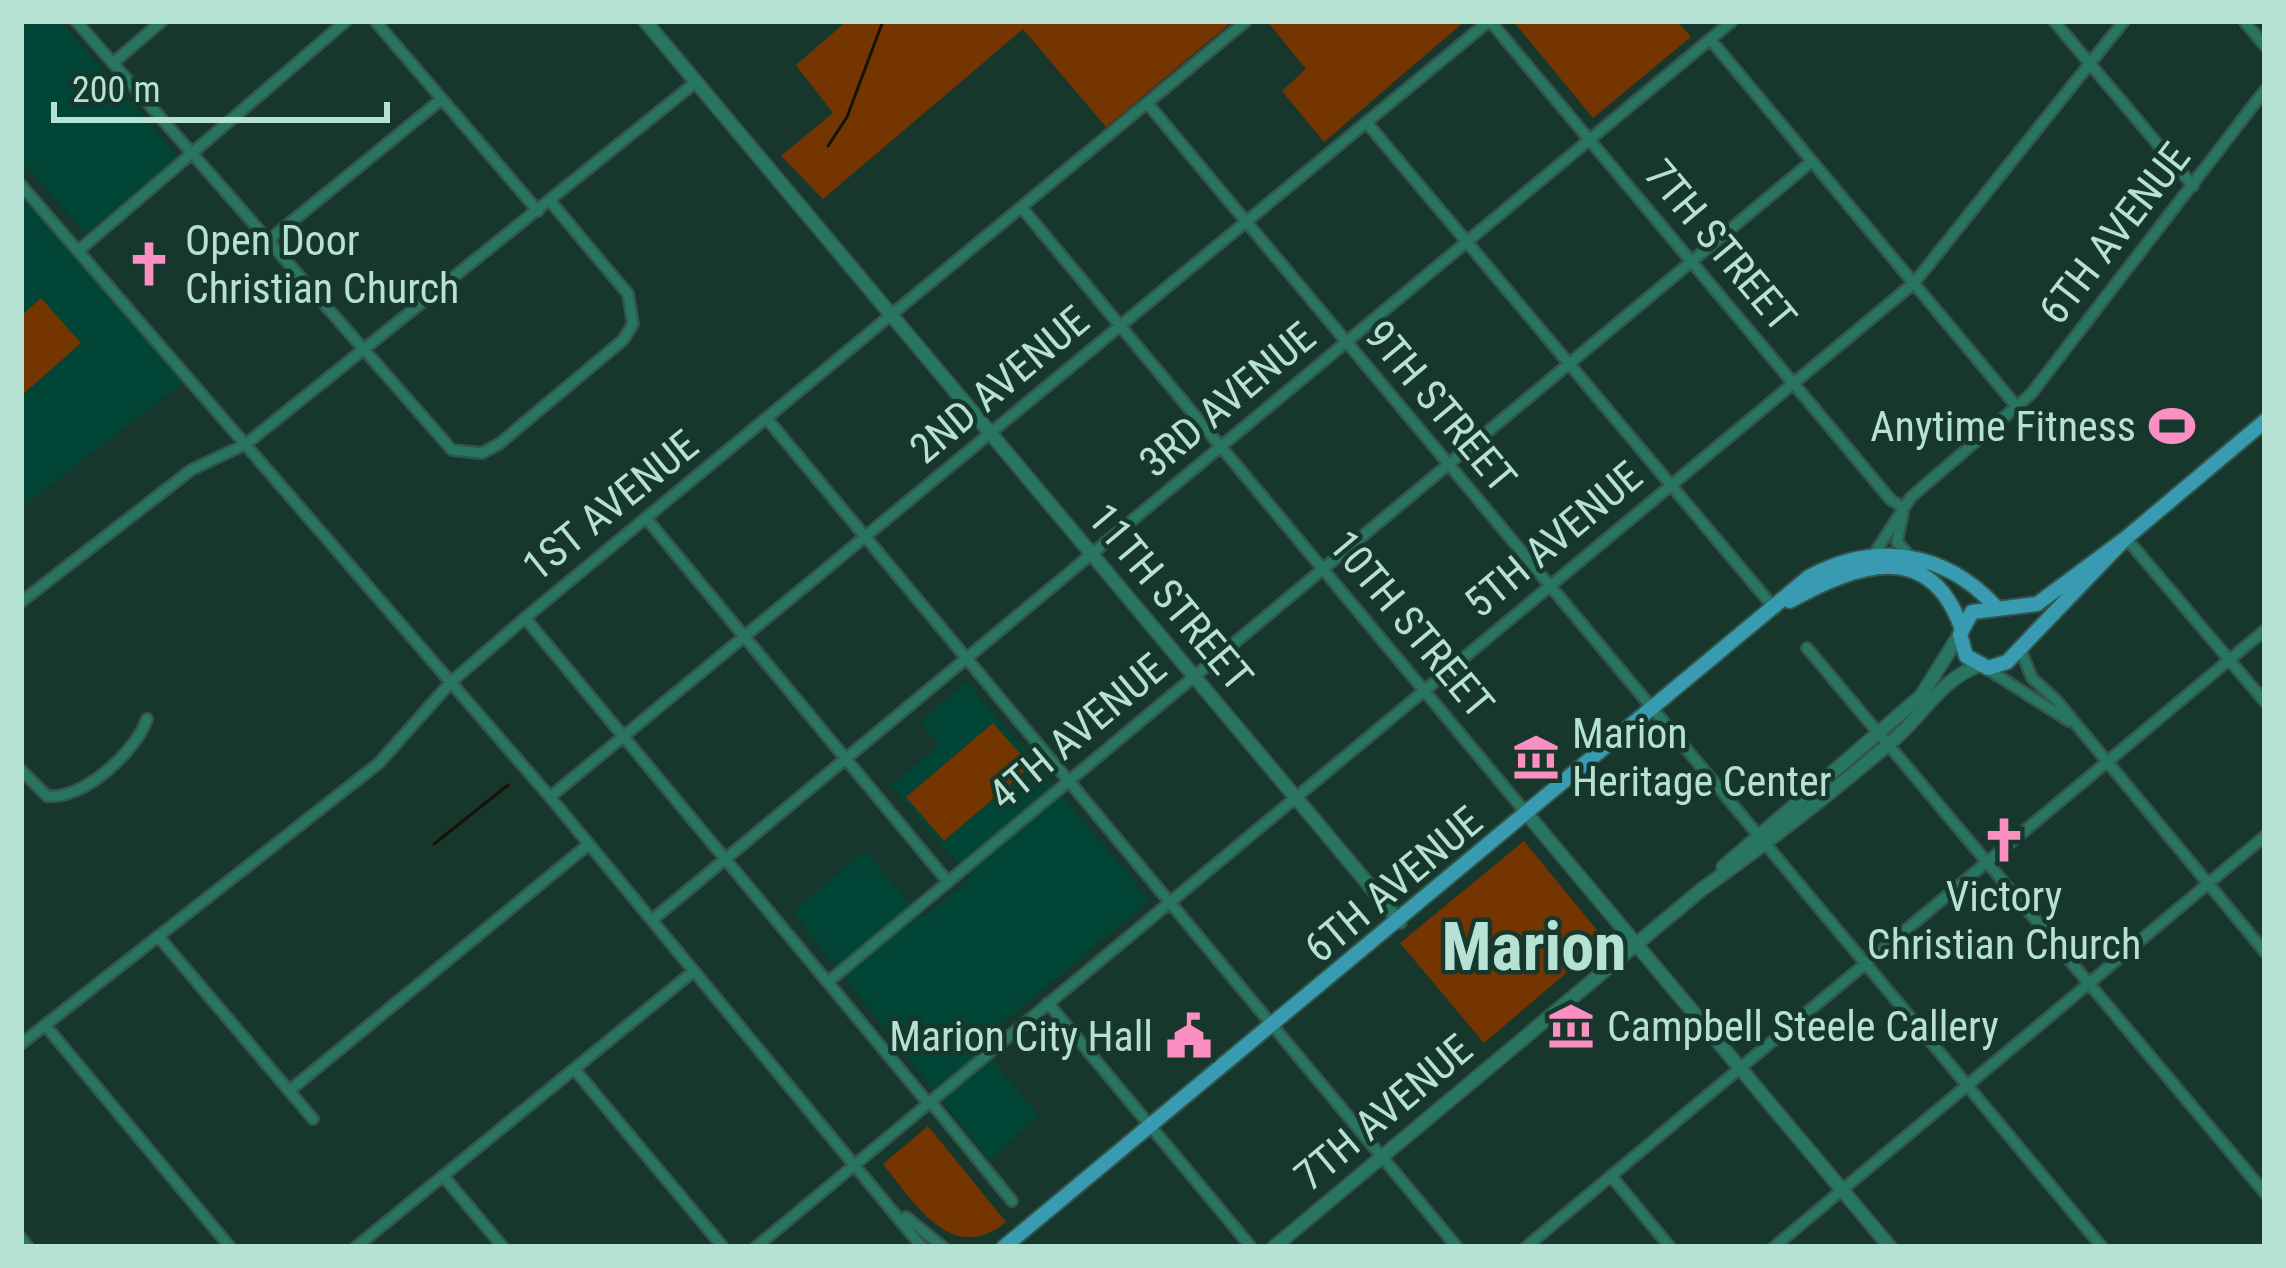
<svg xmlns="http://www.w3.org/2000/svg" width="2286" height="1268" viewBox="0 0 2286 1268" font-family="'Roboto Condensed',sans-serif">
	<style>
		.built { fill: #004535 }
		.green { fill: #743501 }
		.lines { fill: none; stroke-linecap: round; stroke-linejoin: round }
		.stream { stroke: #141506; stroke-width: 3 }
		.street-casing { stroke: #33554b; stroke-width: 14 }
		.secondary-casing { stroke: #33554b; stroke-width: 16 }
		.primary-casing { stroke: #33554b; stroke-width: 18 }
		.street { stroke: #287661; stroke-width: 9 }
		.secondary { stroke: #287661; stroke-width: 12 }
		.primary { stroke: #389bb1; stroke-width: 14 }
		.labels { text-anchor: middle; stroke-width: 9; stroke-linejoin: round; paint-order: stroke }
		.street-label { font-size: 42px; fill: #b5e2d2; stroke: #17372d }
		.poi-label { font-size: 42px; fill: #b5e2d2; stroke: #17372d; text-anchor: start }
		.town-label { font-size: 66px; font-weight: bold; fill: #b5e2d2; stroke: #17372d }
	</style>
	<rect width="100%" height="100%" fill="#17372d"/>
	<!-- built -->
	<path class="built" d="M21,21H60L178,157L86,234L21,160Z
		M21,195L183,382L21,508Z
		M967,682L1149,900L978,1043L1039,1116L989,1160L793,912L865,851L922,918L971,879L891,785L940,745L920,722Z"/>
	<!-- green -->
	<path class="green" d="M847,21H1233L1106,127L1023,29L823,199L781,156L833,113L796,65Z
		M1267,21H1465L1324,142L1282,91L1306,69Z
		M1513,21H1677L1691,37L1593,118Z
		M41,298L81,343L21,396V316Z
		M993,723L1031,766L944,841L906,797Z
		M1524,841L1605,940L1484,1043L1400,943Z
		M928,1126L1006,1222C952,1266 916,1205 883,1164Z"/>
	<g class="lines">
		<!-- stream -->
		<path class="stream" d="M828,146L847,117L883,21
			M434,844L508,785"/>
		<!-- street casing -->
		<g class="street-casing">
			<path id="street" d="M76,21L452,450L482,453L499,444L623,340L633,324L628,294L550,201
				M375,21L538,211
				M1490,21L1891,500L1904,508
				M2054,21L2193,186
				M2244,21L2265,46
				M1710,39L2017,407
				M113,63L162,21
				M1148,104L2102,1247
				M1367,123L1775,609
				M21,185L550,797L922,1247
				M1022,208L1527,814
				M269,240L442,99
				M78,251L346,21
				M768,420L1457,1247
				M1903,513L1897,542L1909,555
				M646,518L948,882
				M2126,538L2265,702
				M1874,554L1911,497L2031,394L2265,90
				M21,602L191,470L246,444L696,82
				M525,618L928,1103
				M2019,646L2032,678L2056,700L2265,952
				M1807,648L2265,1193
				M1987,669L2069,721
				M21,770L47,796C83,801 137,750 147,719
				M550,797L1489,21
				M652,920L1732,21
				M158,936L313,1119
				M828,982L1812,161
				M1048,1003L1251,1247
				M45,1025L230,1247
				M21,1044L379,763L451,682L525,618L1246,21
				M575,1070L723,1247
				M289,1091L589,844
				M930,1101L1012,1201
				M1611,1176L1670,1247
				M444,1177L503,1247
				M906,1217L943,1247
				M21,1238L28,1247
				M356,1247L694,971
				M756,1247L1914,283L2124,21
				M1526,1247L2265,630
				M1774,1247L2265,836"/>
		</g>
		<!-- secondary casing -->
		<g class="secondary-casing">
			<path id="secondary" d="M645,21L1400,922
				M1527,814L1890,1247
				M1723,867L1921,696L1960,634
				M1274,1247L1701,890C1767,843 1829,795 1891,742C1923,716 1940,679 1980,665"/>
		</g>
		<!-- primary casing -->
		<g class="primary-casing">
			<path id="primary" d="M2126,538L2037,604L1972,612L1960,634L1966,656L1988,668L2007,662L2126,538L2265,421
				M1790,601C1854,565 1929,537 1961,627
				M1004,1247L1809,577C1875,541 1944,551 1995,606"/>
		</g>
		<!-- street -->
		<use href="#street" class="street"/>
		<!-- secondary -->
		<use href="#secondary" class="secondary"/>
		<!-- primary -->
		<use href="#primary" class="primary"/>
	</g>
	<!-- icons -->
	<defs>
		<g id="church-bare" transform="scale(3.6)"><path d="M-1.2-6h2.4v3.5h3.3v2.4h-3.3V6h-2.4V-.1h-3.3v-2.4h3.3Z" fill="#fc8fc2" stroke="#17372d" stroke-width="2.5" paint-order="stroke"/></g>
		<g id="stadium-bare" transform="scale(3.6)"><path d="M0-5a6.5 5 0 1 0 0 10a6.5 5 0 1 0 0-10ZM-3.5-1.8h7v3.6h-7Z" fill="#fc8fc2" stroke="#17372d" stroke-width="2.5" paint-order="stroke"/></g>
		<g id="museum-bare" transform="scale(3.6)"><path d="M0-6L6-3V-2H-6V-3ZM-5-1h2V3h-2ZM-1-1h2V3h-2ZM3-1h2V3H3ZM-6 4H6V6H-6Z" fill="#fc8fc2" stroke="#17372d" stroke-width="2.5" paint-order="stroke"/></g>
		<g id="civic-bare" transform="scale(3.6)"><path d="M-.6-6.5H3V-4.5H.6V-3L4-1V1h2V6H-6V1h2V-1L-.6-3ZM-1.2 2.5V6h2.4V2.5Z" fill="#fc8fc2" stroke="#17372d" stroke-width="2.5" paint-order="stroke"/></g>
	</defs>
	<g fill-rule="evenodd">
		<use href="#church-bare" x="149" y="264"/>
		<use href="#stadium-bare" x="2172" y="426"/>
		<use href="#museum-bare" x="1536" y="757"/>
		<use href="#church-bare" x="2004" y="840"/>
		<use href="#museum-bare" x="1571" y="1026"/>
		<use href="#civic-bare" x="1189" y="1036"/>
	</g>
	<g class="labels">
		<!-- street labels -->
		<g class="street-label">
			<text transform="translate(2114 233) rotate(-52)" y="15">6TH AVENUE</text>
			<text transform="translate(1721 245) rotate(50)" y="15">7TH STREET</text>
			<text transform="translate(999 384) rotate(-40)" y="15">2ND AVENUE</text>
			<text transform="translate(1227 399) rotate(-40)" y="15">3RD AVENUE</text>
			<text transform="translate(1441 406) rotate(50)" y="15">9TH STREET</text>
			<text transform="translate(610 505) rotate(-39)" y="15">1ST AVENUE</text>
			<text transform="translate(1553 539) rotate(-40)" y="15">5TH AVENUE</text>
			<text transform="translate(1171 597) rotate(50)" y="15">11TH STREET</text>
			<text transform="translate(1412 624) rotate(50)" y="15">10TH STREET</text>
			<text transform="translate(1077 731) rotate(-40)" y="15">4TH AVENUE</text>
			<text transform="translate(1393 884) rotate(-40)" y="15">6TH AVENUE</text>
			<text transform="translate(1383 1112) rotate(-40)" y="15">7TH AVENUE</text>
		</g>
		<!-- poi labels -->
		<g class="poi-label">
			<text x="185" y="255">Open Door<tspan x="185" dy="48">Christian Church</tspan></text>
			<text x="2136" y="441" text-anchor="end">Anytime Fitness</text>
			<text x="1572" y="748">Marion<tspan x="1572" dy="48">Heritage Center</tspan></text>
			<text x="2004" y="911" text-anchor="middle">Victory<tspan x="2004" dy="48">Christian Church</tspan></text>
			<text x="1607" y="1041">Campbell Steele Callery</text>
			<text x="1153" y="1051" text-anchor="end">Marion City Hall</text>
		</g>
		<!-- town labels -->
		<g class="town-label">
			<text x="1534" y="970">Marion</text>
		</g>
	</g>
	<!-- border -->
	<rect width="2286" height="1268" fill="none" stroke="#b5e2d2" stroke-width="48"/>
	<!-- scale -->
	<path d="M54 102v18h333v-18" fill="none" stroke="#b5e2d2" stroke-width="6"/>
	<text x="72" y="102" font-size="36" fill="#b5e2d2" stroke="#17372d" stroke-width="9" paint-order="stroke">200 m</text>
</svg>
